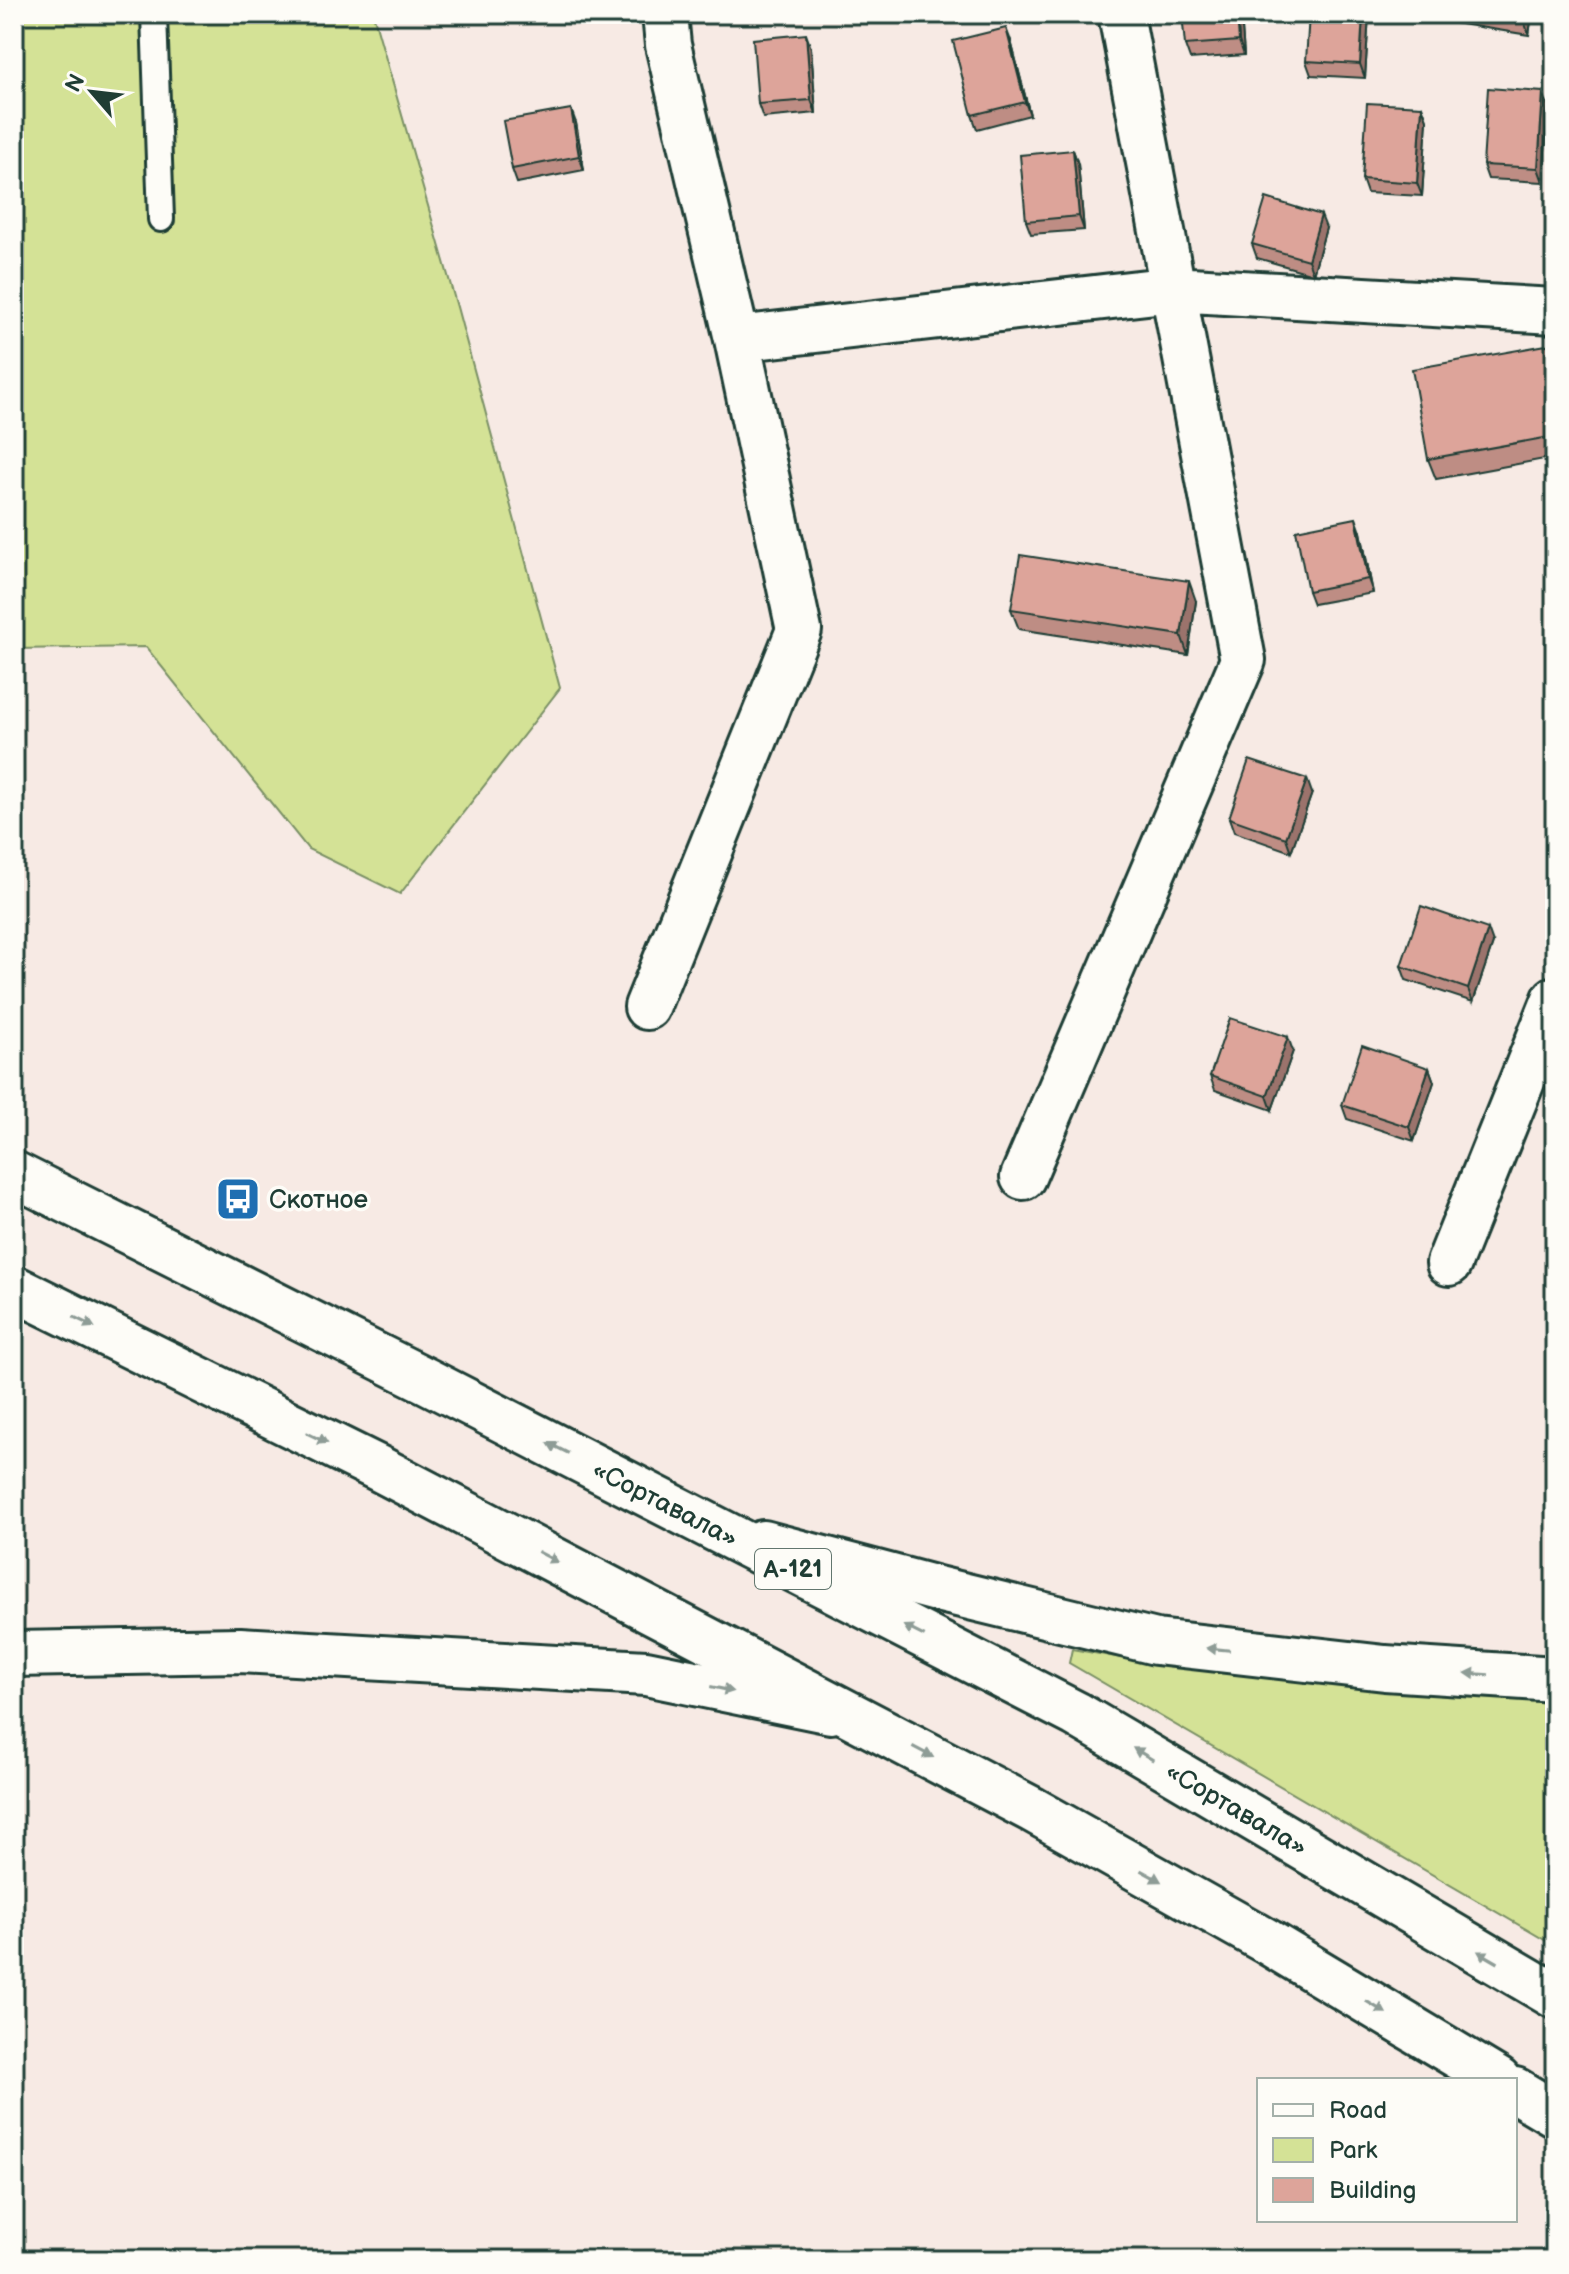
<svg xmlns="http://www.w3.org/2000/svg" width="1569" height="2274" viewBox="0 0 1569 2274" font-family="'Balsamiq Sans',sans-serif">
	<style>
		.green { fill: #d4e296; stroke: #7a9065; stroke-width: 2 }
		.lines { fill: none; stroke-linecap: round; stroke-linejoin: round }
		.service-casing { stroke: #1f3d34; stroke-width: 30 }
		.minor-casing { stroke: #1f3d34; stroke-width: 50 }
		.secondary-casing { stroke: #1f3d34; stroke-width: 50 }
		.trunk-casing { stroke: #1f3d34; stroke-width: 50 }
		.service { stroke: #fdfcf7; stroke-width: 24 }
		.minor { stroke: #fdfcf7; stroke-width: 44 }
		.secondary { stroke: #fdfcf7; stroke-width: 44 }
		.trunk { stroke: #fdfcf7; stroke-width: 44 }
		.wall { fill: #be8d84; stroke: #1f3d34; stroke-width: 2 }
		.shaded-wall { fill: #9b736c; stroke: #1f3d34; stroke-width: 2 }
		.building { fill: #dda49a; stroke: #1f3d34; stroke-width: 2 }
		.oneway { fill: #8e9c96 }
		.labels { text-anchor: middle; stroke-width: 7; stroke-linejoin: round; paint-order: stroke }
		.shield { fill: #fdfcf7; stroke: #62766e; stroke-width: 2 }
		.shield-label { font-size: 24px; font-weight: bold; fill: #1f3d34 }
		.poi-label { font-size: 26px; fill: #1f3d34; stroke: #fdfcf7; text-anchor: start }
		.street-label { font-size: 26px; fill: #1f3d34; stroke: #fdfcf7 }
	</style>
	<rect width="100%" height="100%" fill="#f7eae4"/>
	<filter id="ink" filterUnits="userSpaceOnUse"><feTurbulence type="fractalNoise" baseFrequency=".0125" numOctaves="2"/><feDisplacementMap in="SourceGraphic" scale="16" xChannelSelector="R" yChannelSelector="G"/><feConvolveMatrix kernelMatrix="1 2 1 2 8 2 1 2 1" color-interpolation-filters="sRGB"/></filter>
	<g filter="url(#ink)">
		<!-- green -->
		<path class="green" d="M14,14H373L457,307L560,688L400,894L308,849L146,647L14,649Z
			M1072,1649L1149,1663L1555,1696V1946L1069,1663Z"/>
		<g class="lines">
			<!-- service casing -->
			<g class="service-casing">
				<path id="service" d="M154,14L161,219"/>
			</g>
			<!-- minor casing -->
			<g class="minor-casing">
				<path id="minor" d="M737,339L1173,289L1555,311
					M647,1007L799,630L737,339L668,45L665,14
					M1023,1177L1243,660L1121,14
					M1449,1263L1555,999
					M14,1654L240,1650L646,1673L831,1711"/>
			</g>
			<!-- secondary casing -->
			<g class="secondary-casing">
				<path id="secondary" d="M763,1543L937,1589L1156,1642L1385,1668L1555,1679"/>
			</g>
			<!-- trunk casing -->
			<g class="trunk-casing">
				<g id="trunk">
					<path id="s1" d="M14,1174L429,1382L1076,1714L1555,1996"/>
					<path d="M14,1288L378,1468L1033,1810L1268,1942L1498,2080"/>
					<path d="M1515,2090L1555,2114"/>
				</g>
			</g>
			<!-- service -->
			<use href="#service" class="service"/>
			<!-- minor -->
			<use href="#minor" class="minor"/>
			<!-- secondary -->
			<use href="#secondary" class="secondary"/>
			<!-- trunk -->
			<use href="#trunk" class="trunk"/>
		</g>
		<!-- wall -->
		<path class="wall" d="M1241,14L1244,55L1190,59L1185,45Z
			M1369,14L1365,78L1311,75L1306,61Z
			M1428,14H1532L1529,35L1430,19Z
			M1011,41L1030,115L977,129L972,115Z
			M811,48L816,113L763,118L758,104Z
			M1422,106L1427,120L1422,196L1367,193L1362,179Z
			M1548,106L1543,182L1488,179L1483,165Z
			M576,123L584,170L517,183L512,169Z
			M1073,150L1078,164L1084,230L1031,234L1026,221Z
			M1326,228L1313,274L1257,258L1252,244Z
			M1555,353V457L1436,479L1428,459Z
			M1361,532L1373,593L1313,604L1308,591Z
			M1196,601L1188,655L1019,629L1011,609Z
			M1312,793L1291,852L1234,832L1229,818Z
			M1493,943L1473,1002L1406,980L1401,966Z
			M1293,1051L1272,1110L1215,1090L1210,1076Z
			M1429,1068L1434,1082L1414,1141L1347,1119L1342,1105Z"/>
		<!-- shaded-wall -->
		<path class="shaded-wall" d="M1237,14H1241L1244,55L1239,41Z
			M1363,14H1369L1365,78L1360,64Z
			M1525,14H1532L1529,35L1524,21Z
			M1006,28L1011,41L1030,115L1025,102Z
			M806,34L811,48L816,113L811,100Z
			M1543,92L1548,106L1543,182L1538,168Z
			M1422,106L1427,120L1422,196L1417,183Z
			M571,109L576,123L584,170L579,156Z
			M1073,150L1078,164L1084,230L1079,216Z
			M1321,215L1326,228L1313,274L1308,260Z
			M1356,518L1361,532L1373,593L1368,579Z
			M1189,581L1196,601L1188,655L1181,635Z
			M1307,779L1312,793L1291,852L1286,838Z
			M1488,929L1493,943L1473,1002L1468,989Z
			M1288,1037L1293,1051L1272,1110L1267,1096Z
			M1429,1068L1434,1082L1414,1141L1409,1127Z"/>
		<!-- building -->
		<path class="building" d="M1182,14H1237L1239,41L1185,45Z
			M1309,14H1363L1360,64L1306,61Z
			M1480,14H1525L1524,21Z
			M1006,28L1025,102L972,115L953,41Z
			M806,34L811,100L758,104L753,39Z
			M1488,88L1543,92L1538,168L1483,165Z
			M1367,103L1422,106L1417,183L1362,179Z
			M571,109L579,156L512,169L503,121Z
			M1073,150L1079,216L1026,221L1020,155Z
			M1266,198L1321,215L1308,260L1252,244Z
			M1552,344L1555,362V436L1428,459L1412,369Z
			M1356,518L1368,579L1308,591L1296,530Z
			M1020,555L1189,581L1181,635L1011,609Z
			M1249,760L1307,779L1286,838L1229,818Z
			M1421,906L1488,929L1468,989L1401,966Z
			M1230,1018L1288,1037L1267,1096L1210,1076Z
			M1362,1045L1429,1068L1409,1127L1342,1105Z"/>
		<!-- one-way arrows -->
		<defs><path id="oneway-solid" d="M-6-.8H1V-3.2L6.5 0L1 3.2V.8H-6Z" transform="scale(2)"/></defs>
		<g class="oneway">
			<use href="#oneway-solid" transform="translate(84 1322) rotate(26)"/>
			<use href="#oneway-solid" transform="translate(317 1438) rotate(26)"/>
			<use href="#oneway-solid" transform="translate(558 1448) rotate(-153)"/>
			<use href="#oneway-solid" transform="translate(548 1557) rotate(28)"/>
			<use href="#oneway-solid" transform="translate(914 1631) rotate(-153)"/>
			<use href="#oneway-solid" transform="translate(1218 1649) rotate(-174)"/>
			<use href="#oneway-solid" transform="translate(1477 1674) rotate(-176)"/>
			<use href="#oneway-solid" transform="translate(722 1689) rotate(12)"/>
			<use href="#oneway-solid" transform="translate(923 1752) rotate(28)"/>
			<use href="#oneway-solid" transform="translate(1143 1754) rotate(-149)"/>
			<use href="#oneway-solid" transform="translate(1151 1876) rotate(29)"/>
			<use href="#oneway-solid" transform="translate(1488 1957) rotate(-150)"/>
			<use href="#oneway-solid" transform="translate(1376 2007) rotate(31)"/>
		</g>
	</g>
	<!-- icons -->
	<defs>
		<g id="bus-square" transform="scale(2.3)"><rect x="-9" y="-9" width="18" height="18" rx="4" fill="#1f6fb2" stroke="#fdfcf7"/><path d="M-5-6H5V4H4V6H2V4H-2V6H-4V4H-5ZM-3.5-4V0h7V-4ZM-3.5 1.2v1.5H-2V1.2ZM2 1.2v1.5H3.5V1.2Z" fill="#fff"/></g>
	</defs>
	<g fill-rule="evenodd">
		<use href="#bus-square" x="238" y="1199"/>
	</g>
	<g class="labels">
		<!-- shield labels -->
		<rect class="shield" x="755" y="1549" width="76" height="40" rx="6"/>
		<g class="shield-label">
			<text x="793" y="1577">А-121</text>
		</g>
		<!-- poi labels -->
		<g class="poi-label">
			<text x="269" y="1208">Скотное</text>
		</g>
		<!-- street labels -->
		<g class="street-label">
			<text dy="9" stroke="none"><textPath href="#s1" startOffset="730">«Сортавала»</textPath></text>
			<text dy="9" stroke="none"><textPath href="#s1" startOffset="1378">«Сортавала»</textPath></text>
		</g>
	</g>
	<!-- margin -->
	<rect width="1569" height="2274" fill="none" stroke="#fdfcf7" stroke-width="48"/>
	<rect x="24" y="24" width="1521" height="2226" fill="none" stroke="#1f3d34" stroke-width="3" filter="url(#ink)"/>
	<!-- legend -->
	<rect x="1257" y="2078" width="260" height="144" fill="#fdfcf7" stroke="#a4b0a9" stroke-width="2"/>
	<rect x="1273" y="2104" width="40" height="12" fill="#fdfcf7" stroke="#a4b0a9" stroke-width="2"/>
	<text x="1329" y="2118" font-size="24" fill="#1f3d34">Road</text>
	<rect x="1273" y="2138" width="40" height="24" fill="#d4e296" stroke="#a4b0a9" stroke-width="2"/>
	<text x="1329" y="2158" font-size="24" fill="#1f3d34">Park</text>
	<rect x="1273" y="2178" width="40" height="24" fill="#dda49a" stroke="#a4b0a9" stroke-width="2"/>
	<text x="1329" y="2198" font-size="24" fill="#1f3d34">Building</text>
	<!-- north arrow -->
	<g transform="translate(92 92) rotate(298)" stroke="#fdfcf7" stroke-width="6" paint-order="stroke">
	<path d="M0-6L14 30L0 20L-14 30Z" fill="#1f3d34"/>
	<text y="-12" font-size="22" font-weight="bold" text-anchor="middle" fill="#1f3d34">N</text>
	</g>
</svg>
